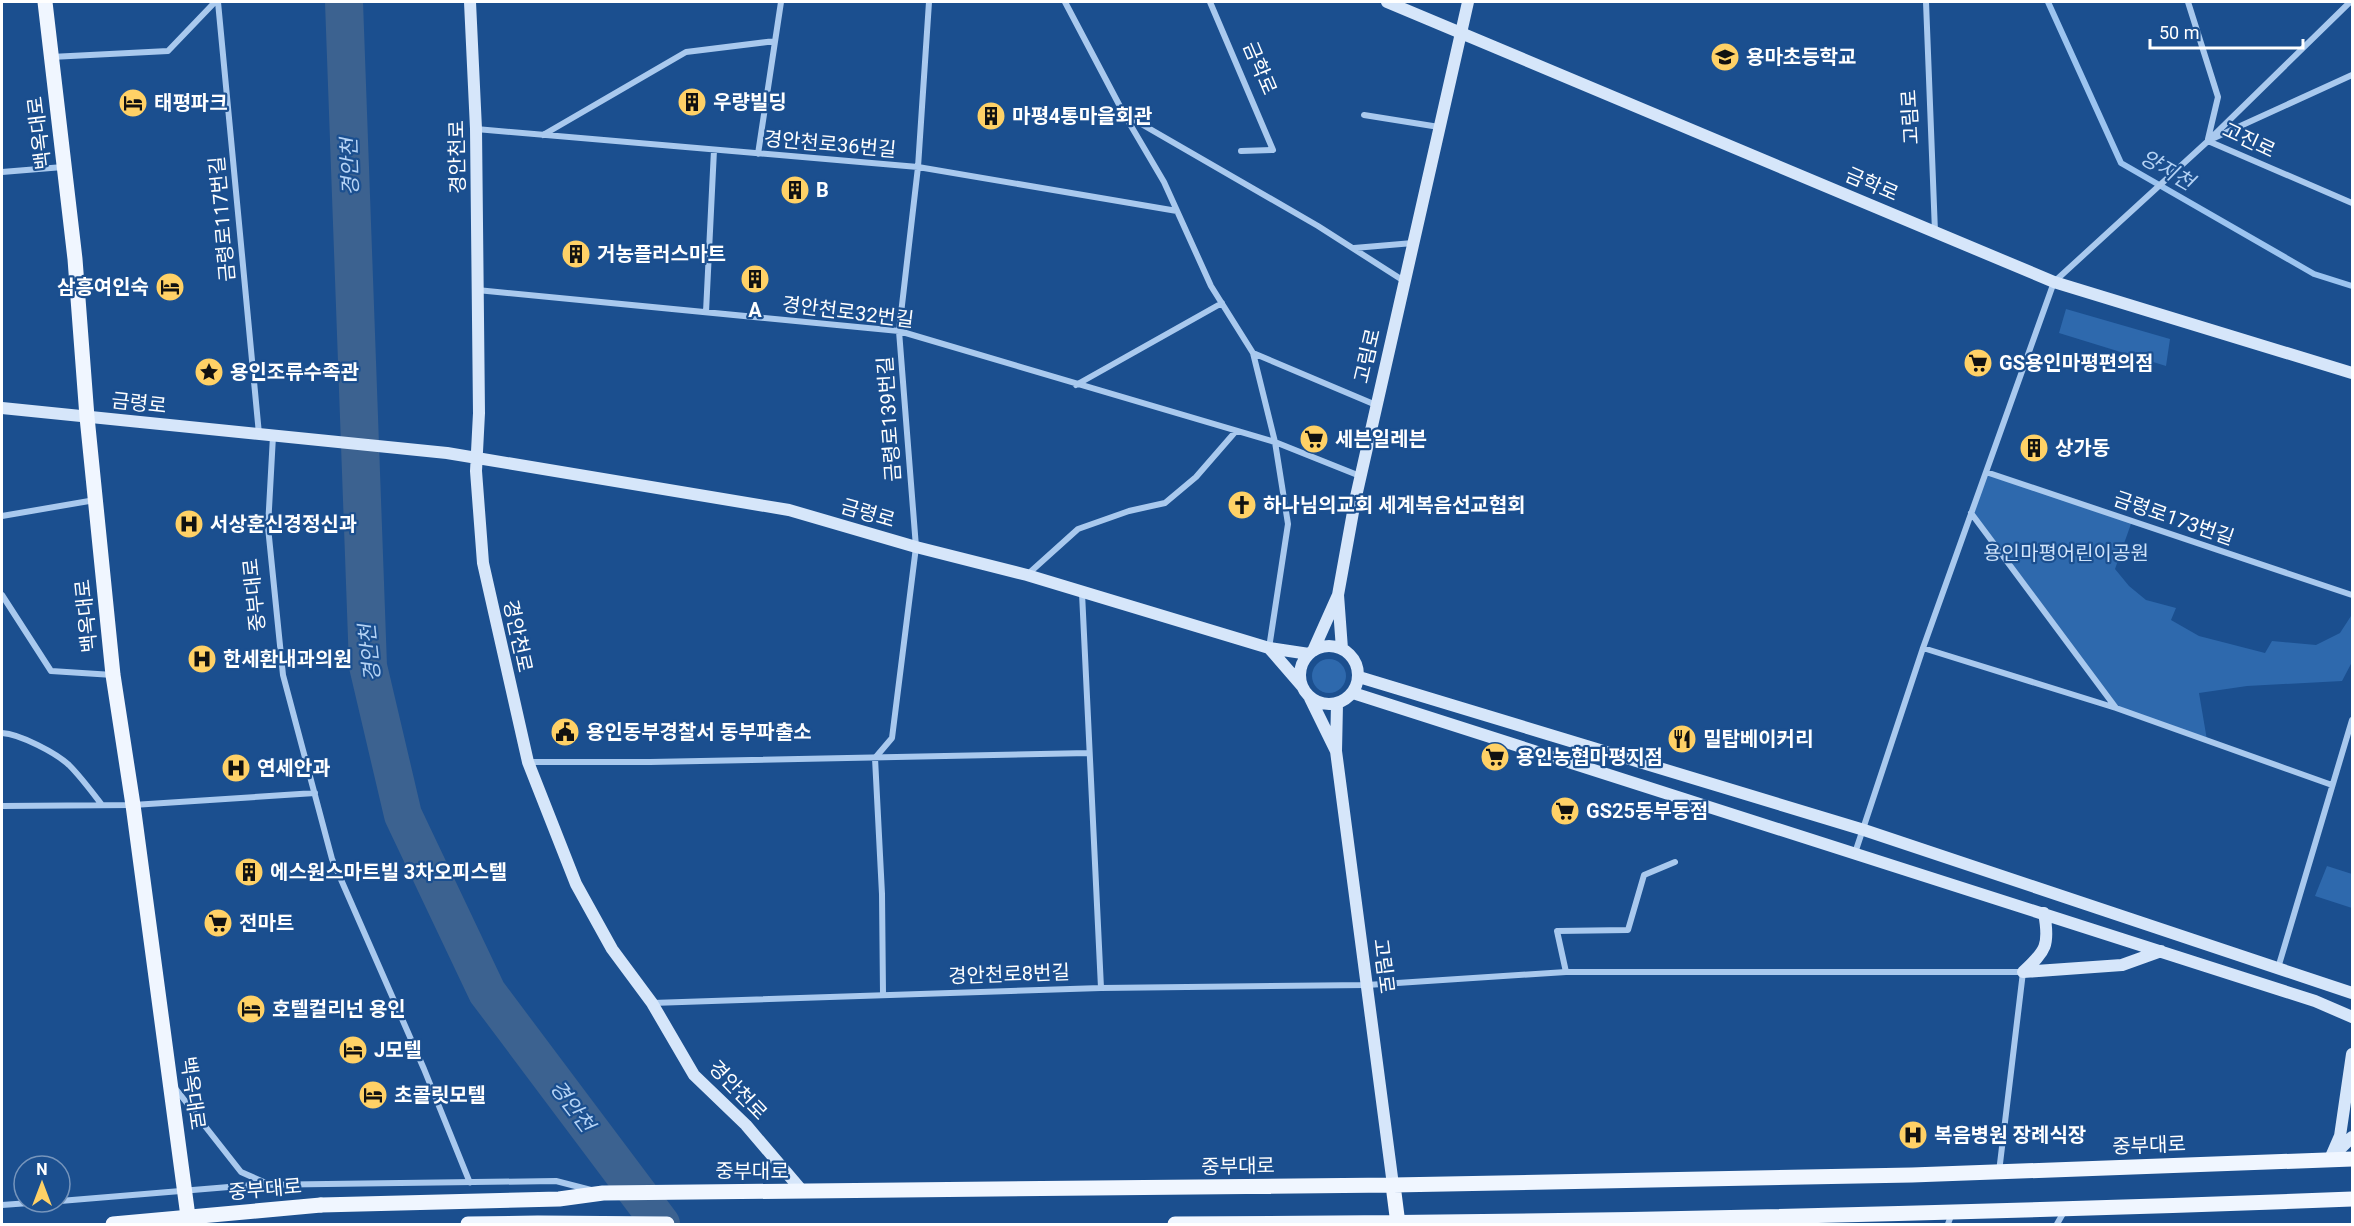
<svg xmlns="http://www.w3.org/2000/svg" width="2354" height="1226" viewBox="0 0 2354 1226" font-family="Roboto,'Noto Sans KR',sans-serif">
	<style>
		.green { fill: #2e69ad }
		.lines { fill: none; stroke-linecap: round; stroke-linejoin: round }
		.stream { stroke: #9cc4f0; stroke-width: 6 }
		.river { stroke: #3c6290; stroke-width: 38 }
		.street { stroke: #a9c9ee; stroke-width: 6 }
		.secondary { stroke: #d6e6fa; stroke-width: 12 }
		.primary { stroke: #f0f6ff; stroke-width: 15 }
		.primary-bridge { stroke: #f0f6ff; stroke-width: 15 }
		.labels { text-anchor: middle; stroke-width: 4.5; stroke-linejoin: round; paint-order: stroke }
		.poi-label { font-size: 20px; font-weight: bold; fill: #fff; stroke: #1b4f8f; text-anchor: start }
		.street-label { font-size: 20px; fill: #fff; stroke: #1b4f8f }
		.park-label { font-size: 20px; fill: #cfe3fa; stroke: #1b4f8f }
		.water-label { font-size: 21px; font-style: italic; fill: #b5d3f5; stroke: #1b4f8f }
	</style>
	<rect width="100%" height="100%" fill="#1b4f8f"/>
	<!-- green -->
	<path class="green" d="M2066,309L2170,339L2166,366L2059,333Z
		M1986,472L2132,521L2115,569L2129,586L2146,600L2176,608L2171,620L2199,636L2265,653L2272,641L2316,645L2340,633L2351,616L2352,662L2342,681L2247,686L2199,693L2207,740L2116,708L1971,513Z
		M1312 676a17 17 0 1 1 34 0a17 17 0 1 1-34 0Z
		M2327,866L2352,874V908L2315,896Z"/>
	<g class="lines">
		<!-- stream -->
		<path class="stream" d="M2048,2L2121,163L2314,274L2352,286"/>
		<!-- river -->
		<path class="river" d="M344,2L368,666L403,815L487,992L661,1224"/>
		<!-- street -->
		<path class="street" d="M218,2L259,434
			M1065,2L1124,114L1164,182L1211,286L1253,353L1376,405
			M1210,2L1273,150L1241,151
			M1926,2L1935,232
			M2188,2L2218,97L2208,139
			M51,57L168,51L215,2
			M1124,114L1318,226L1404,281
			M1364,115L1439,127
			M476,129L918,167L1177,211
			M543,135L686,52L775,41
			M2214,138L2352,75
			M2208,141L2352,203
			M758,154L781,2
			M2,172L63,167
			M1354,248L1413,243
			M477,290L899,331L1275,442L1360,476
			M706,312L714,150
			M1253,353L1275,442L1288,524L1269,648
			M1076,385L1222,303
			M273,436L268,527L283,675L332,859L424,1069L470,1183
			M1986,472L2352,595
			M2,516L95,500
			M1028,574L1078,529L1129,511L1165,503L1196,477L1236,431
			M1082,593L1101,988
			M2,595L51,671L113,675
			M1923,648L2116,708L1971,513
			M2116,708L2332,785
			M2,733C20,734 56,753 69,765C81,777 92,792 102,805
			M528,762H650L1089,753
			M2,806L133,805L315,793
			M1855,853L1923,648L2054,282L2208,141L2350,2
			M2278,968L2352,720
			M1566,972L1557,931L1628,930L1644,875L1675,862
			M883,994L882,894L875,758L892,738L916,547L899,331L918,167L929,2
			M652,1003L1101,988L1367,985L1566,972H2023L1999,1172
			M175,1088L241,1172L266,1183
			M60,1201L253,1185L556,1181L591,1190
			M2,1205L43,1202
			M1948,1224L1952,1213
			M2057,1224L2065,1210"/>
		<!-- secondary -->
		<path class="secondary" d="M470,2L476,129L479,413L476,471L483,563L528,762L576,884L612,949L652,1003L694,1075L746,1125L803,1192
			M1387,2L2054,282L2352,373
			M2,408L447,453L789,510L916,547L1027,575L1269,648L1309,654
			M1338,595L1355,501L1468,2
			M1300 675a29 29 0 1 1 58 0a29 29 0 1 1-58 0Z
			M1269,648L1302,686
			M1313,651L1338,595L1342,649
			M1359,677L1864,830L2352,993
			M1353,693L2315,1001L2352,1017
			M1310,698L1336,751L1337,704
			M1336,751L1393,1185
			M2044,913C2050,945 2046,951 2023,972L2122,965L2161,951
			M2335,1154L2352,1137
			M2330,1159L2340,1136L2352,1054"/>
		<!-- primary -->
		<path class="primary" d="M45,2L75,259L87,417L113,675L133,805L189,1224
			M1393,1185L1398,1224
			M321,1205L559,1199L603,1193L1393,1185L1912,1175L2352,1159
			M468,1224L538,1223L667,1224
			M1175,1224C1568,1223 1960,1214 2352,1199"/>
		<!-- primary-bridge -->
		<path class="primary-bridge" d="M113,1224L321,1205"/>
	</g>
	<!-- icons -->
	<defs>
		<g id="school-disc" transform="scale(1.5)"><circle r="9.5" fill="#ffd166" stroke="#1b4f8f"/><path d="M0-5L7-2L0 1L-7-2ZM-4 1L0 2.5L4 1V4Q0 6-4 4Z" fill="#111"/></g>
		<g id="building-disc" transform="scale(1.5)"><circle r="9.5" fill="#ffd166" stroke="#1b4f8f"/><path d="M-4-6H4V6H1V3H-1V6H-4ZM-2.5-4.3h1.7v1.8h-1.7ZM.8-4.3h1.7v1.8H.8ZM-2.5-1h1.7V.8h-1.7ZM.8-1h1.7V.8H.8Z" fill="#111"/></g>
		<g id="hotel-disc" transform="scale(1.5)"><circle r="9.5" fill="#ffd166" stroke="#1b4f8f"/><path d="M-6-4.5h1.5V1H6V5H4.5V3h-9V5H-6ZM-4 0a1.8 1.8 0 1 1 3.6 0ZM.5 0V-2.5h3Q6-2.5 6 0Z" fill="#111"/></g>
		<g id="supermarket-disc" transform="scale(1.5)"><circle r="9.5" fill="#ffd166" stroke="#1b4f8f"/><path d="M-6-5.5h2.5l.6 2H6L4.5 2H-2.5L-4.4-4H-6ZM-1.5 3.2a1.3 1.3 0 1 0 .1 0ZM3 3.2a1.3 1.3 0 1 0 .1 0Z" fill="#111"/></g>
		<g id="sight-disc" transform="scale(1.5)"><circle r="9.5" fill="#ffd166" stroke="#1b4f8f"/><path d="M0-6L1.8-2.2L6-1.7L2.9 1.2L3.7 5.4L0 3.3L-3.7 5.4L-2.9 1.2L-6-1.7L-1.8-2.2Z" fill="#111"/></g>
		<g id="church-disc" transform="scale(1.5)"><circle r="9.5" fill="#ffd166" stroke="#1b4f8f"/><path d="M-1.2-6h2.4v3.5h3.3v2.4h-3.3V6h-2.4V-.1h-3.3v-2.4h3.3Z" fill="#111"/></g>
		<g id="hospital-disc" transform="scale(1.5)"><circle r="9.5" fill="#ffd166" stroke="#1b4f8f"/><path d="M-5-5h3v3.5h4V-5h3V5h-3V1.5h-4V5h-3Z" fill="#111"/></g>
		<g id="civic-disc" transform="scale(1.5)"><circle r="9.5" fill="#ffd166" stroke="#1b4f8f"/><path d="M-.6-6.5H3V-4.5H.6V-3L4-1V1h2V6H-6V1h2V-1L-.6-3ZM-1.2 2.5V6h2.4V2.5Z" fill="#111"/></g>
		<g id="restaurant-disc" transform="scale(1.5)"><circle r="9.5" fill="#ffd166" stroke="#1b4f8f"/><path d="M-5-6h1v4h1v-4h1v4h1v-4h1v5L-1.5 .5V6h-2V.5L-5-1ZM5-6V6H3V1.5H1.5Q1.5-4 5-6Z" fill="#111"/></g>
	</defs>
	<g fill-rule="evenodd">
		<use href="#school-disc" x="1725" y="57"/>
		<use href="#building-disc" x="692" y="102"/>
		<use href="#hotel-disc" x="133" y="103"/>
		<use href="#building-disc" x="991" y="116"/>
		<use href="#building-disc" x="795" y="190"/>
		<use href="#building-disc" x="576" y="254"/>
		<use href="#building-disc" x="755" y="279"/>
		<use href="#hotel-disc" x="170" y="287"/>
		<use href="#supermarket-disc" x="1978" y="363"/>
		<use href="#sight-disc" x="209" y="372"/>
		<use href="#supermarket-disc" x="1314" y="439"/>
		<use href="#building-disc" x="2034" y="448"/>
		<use href="#church-disc" x="1242" y="505"/>
		<use href="#hospital-disc" x="189" y="524"/>
		<use href="#hospital-disc" x="202" y="659"/>
		<use href="#civic-disc" x="565" y="732"/>
		<use href="#restaurant-disc" x="1682" y="739"/>
		<use href="#supermarket-disc" x="1495" y="757"/>
		<use href="#hospital-disc" x="236" y="768"/>
		<use href="#supermarket-disc" x="1565" y="811"/>
		<use href="#building-disc" x="249" y="872"/>
		<use href="#supermarket-disc" x="218" y="923"/>
		<use href="#hotel-disc" x="251" y="1009"/>
		<use href="#hotel-disc" x="353" y="1050"/>
		<use href="#hotel-disc" x="373" y="1095"/>
		<use href="#hospital-disc" x="1913" y="1135"/>
	</g>
	<g class="labels">
		<!-- poi labels -->
		<g class="poi-label">
			<text x="1746" y="64">용마초등학교</text>
			<text x="713" y="109">우량빌딩</text>
			<text x="154" y="110">태평파크</text>
			<text x="1012" y="123">마평4통마을회관</text>
			<text x="816" y="197">B</text>
			<text x="597" y="261">거농플러스마트</text>
			<text x="149" y="294" text-anchor="end">삼흥여인숙</text>
			<text x="755" y="317" text-anchor="middle">A</text>
			<text x="1999" y="370">GS용인마평편의점</text>
			<text x="230" y="379">용인조류수족관</text>
			<text x="1335" y="446">세븐일레븐</text>
			<text x="2055" y="455">상가동</text>
			<text x="1263" y="512">하나님의교회 세계복음선교협회</text>
			<text x="210" y="531">서상훈신경정신과</text>
			<text x="223" y="666">한세환내과의원</text>
			<text x="586" y="739">용인동부경찰서 동부파출소</text>
			<text x="1703" y="746">밀탑베이커리</text>
			<text x="1516" y="764">용인농협마평지점</text>
			<text x="257" y="775">연세안과</text>
			<text x="1586" y="818">GS25동부동점</text>
			<text x="270" y="879">에스원스마트빌 3차오피스텔</text>
			<text x="239" y="930">전마트</text>
			<text x="272" y="1016">호텔컬리넌 용인</text>
			<text x="374" y="1057">J모텔</text>
			<text x="394" y="1102">초콜릿모텔</text>
			<text x="1934" y="1142">복음병원 장례식장</text>
		</g>
		<!-- street labels -->
		<g class="street-label">
			<text transform="translate(1260 68) rotate(67)" y="7">금학로</text>
			<text transform="translate(1910 117) rotate(-93)" y="7">고림로</text>
			<text transform="translate(39 133) rotate(-97)" y="7">백옥대로</text>
			<text transform="translate(2249 140) rotate(25)" y="7">고진로</text>
			<text transform="translate(830 144) rotate(5)" y="7">경안천로36번길</text>
			<text transform="translate(457 157) rotate(-91)" y="7">경안천로</text>
			<text transform="translate(1872 184) rotate(23)" y="7">금학로</text>
			<text transform="translate(222 219) rotate(-95)" y="7">금령로117번길</text>
			<text transform="translate(848 312) rotate(7)" y="7">경안천로32번길</text>
			<text transform="translate(1367 356) rotate(-77)" y="7">고림로</text>
			<text transform="translate(139 403) rotate(6)" y="7">금령로</text>
			<text transform="translate(889 419) rotate(-94)" y="7">금령로139번길</text>
			<text transform="translate(868 513) rotate(16)" y="7">금령로</text>
			<text transform="translate(2174 518) rotate(19)" y="7">금령로173번길</text>
			<text transform="translate(254 595) rotate(-96)" y="7">중부대로</text>
			<text transform="translate(86 616) rotate(-96)" y="7">백옥대로</text>
			<text transform="translate(518 636) rotate(78)" y="7">경안천로</text>
			<text transform="translate(1384 966) rotate(83)" y="7">고림로</text>
			<text transform="translate(1009 974) rotate(-2)" y="7">경안천로8번길</text>
			<text transform="translate(738 1090) rotate(46)" y="7">경안천로</text>
			<text transform="translate(193 1093) rotate(82)" y="7">백옥대로</text>
			<text transform="translate(2149 1145) rotate(-2)" y="7">중부대로</text>
			<text transform="translate(1238 1166) rotate(-1)" y="7">중부대로</text>
			<text x="752" y="1178">중부대로</text>
			<text transform="translate(265 1189) rotate(-5)" y="7">중부대로</text>
		</g>
		<!-- park labels -->
		<g class="park-label">
			<text x="2066" y="560">용인마평어린이공원</text>
		</g>
		<!-- water labels -->
		<g class="water-label">
			<text transform="translate(350 167) rotate(-92)" y="7">경안천</text>
			<text transform="translate(2167 170) rotate(30)" y="7">양지천</text>
			<text transform="translate(370 653) rotate(-96)" y="7">경안천</text>
			<text transform="translate(572 1106) rotate(53)" y="7">경안천</text>
		</g>
	</g>
	<!-- border -->
	<rect width="2354" height="1226" fill="none" stroke="#ffffff" stroke-width="6"/>
	<!-- north arrow -->
	<g transform="translate(42 1184)"><circle r="28" fill="#1b4f8f" stroke="#7695bc" stroke-width="1.5"/>
	<path d="M0-4.5L10 22L0 15L-10 22Z" fill="#ffd166"/>
	<text y="-9" font-size="16" font-weight="bold" text-anchor="middle" fill="#ffffff">N</text>
	</g>
	<!-- scale -->
	<path d="M2150 39v9h153v-9" fill="none" stroke="#ffffff" stroke-width="3"/>
	<text x="2159" y="39" font-size="18" fill="#ffffff" stroke="#1b4f8f" stroke-width="4.5" paint-order="stroke">50 m</text>
</svg>
